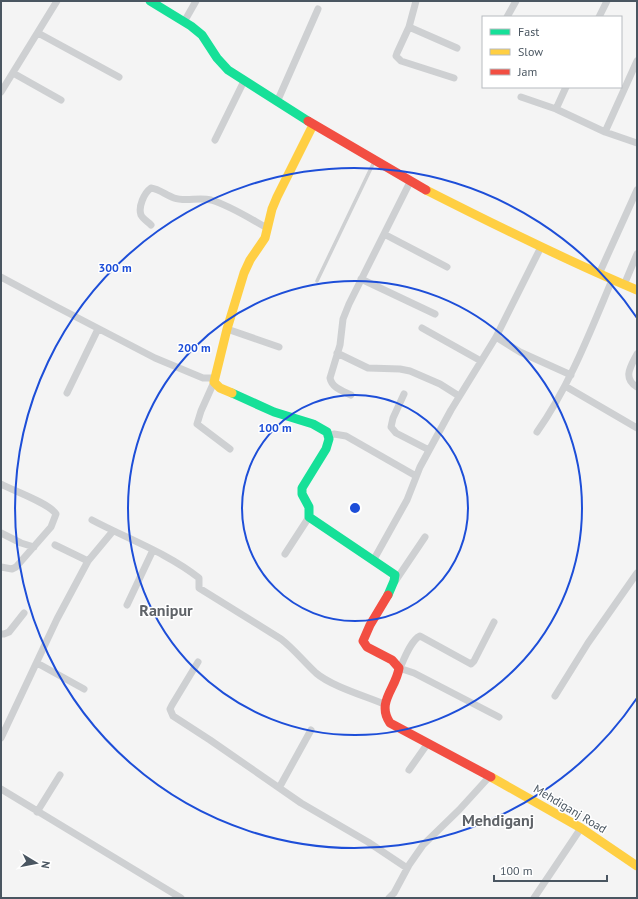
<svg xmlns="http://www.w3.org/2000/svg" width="638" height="899" viewBox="0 0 638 899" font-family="'PT Sans',sans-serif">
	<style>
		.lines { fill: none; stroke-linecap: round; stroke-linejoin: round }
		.lane { stroke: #ced0d2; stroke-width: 3.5 }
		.street { stroke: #ced0d2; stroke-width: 7 }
		.fast { stroke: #16e098; stroke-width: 9 }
		.slow { stroke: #ffcf43; stroke-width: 9 }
		.jam { stroke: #f24e42; stroke-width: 9 }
		.ring { fill: none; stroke: #1d4ed8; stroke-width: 2 }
		.labels { text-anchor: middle; stroke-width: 3; stroke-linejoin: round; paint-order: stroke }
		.street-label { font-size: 12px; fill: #4a5661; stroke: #fff }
		.district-label { font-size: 16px; font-weight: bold; fill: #5f6368; stroke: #fff }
		.centre { fill: #1d4ed8; stroke: #fff; stroke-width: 2 }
		.ring-label { font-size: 12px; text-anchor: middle; font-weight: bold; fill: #1d4ed8; stroke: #fff; stroke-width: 3; stroke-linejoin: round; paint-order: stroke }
	</style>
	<rect width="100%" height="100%" fill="#f4f4f4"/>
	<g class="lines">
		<!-- lane -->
		<path class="lane" d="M317,281L374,162"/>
		<!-- street -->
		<path class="street" d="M416,1L409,27L397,53L396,56L401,61L454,78
			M507,17L516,1
			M599,17L607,1
			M184,22L196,1
			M409,27L457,48
			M38,33L119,77
			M13,73L61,100
			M1,92L57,1
			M521,97L556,109L605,132L637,143
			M277,102L318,9
			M556,109L566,87
			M605,132L637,61
			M215,140L244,81
			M151,225C148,222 143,219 141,215C138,207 144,193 151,188C159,189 166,195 174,198C185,202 199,197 211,200C231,206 249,218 267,228
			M384,234L447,267
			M599,274L637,190
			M1,277L55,306L155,358L203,378H214
			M361,279L435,314
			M624,285L637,254
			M422,328L481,361
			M227,329L279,347
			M496,337L520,352L571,375
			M337,353L368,368L400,369L410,371L440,384L459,396
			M637,354C631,366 622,378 637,387
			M214,382L201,411L197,424L230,449
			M565,386L637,428
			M67,393L98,329
			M404,394L393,418L391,427L396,433L429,450
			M351,395C343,391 332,388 330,378L340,345L343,319L349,304L410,182
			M537,432C570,385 590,332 612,280
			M329,436L334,434L346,436L416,476
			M1,484C14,491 49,503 56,514L51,527L16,567L12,569L1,567
			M92,520C128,539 167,553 199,578V588L281,639C294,649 304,662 316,673C331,686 365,696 384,704
			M1,533L21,543L34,547
			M55,545L88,561
			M285,554L309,517
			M373,561L407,500L420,467L451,410L496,337L541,247
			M396,580L425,537
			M127,605L153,550
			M1,634H4L9,632L24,613
			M198,662L172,705L170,709L173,716L210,740L301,803L368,842L407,868
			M37,663L84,689
			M399,668L414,673L499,717
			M400,668C404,659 411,640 420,636L471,664L474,661L494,622
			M555,696L588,643L637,573
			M1,738L57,619L88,561L113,531
			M409,770L428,743
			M279,788L311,730
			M1,789L181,898
			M37,812L60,775
			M389,898L394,893L409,865L423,845L459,810L490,776
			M534,898L581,828"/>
		<!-- fast -->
		<path class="fast" d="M150,1L191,26L202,35L217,58L228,70L308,121
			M232,393L274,412L313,424L327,432L329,439L326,449L302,488V494L309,507V517L395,575L394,581L388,595"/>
		<!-- slow -->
		<path class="slow" d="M426,190C495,225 565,260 637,290
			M232,393L220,388L214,382L227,329L244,273L250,260L265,238L272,209L277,197L313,125
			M491,777L581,828L637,866"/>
		<!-- jam -->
		<path class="jam" d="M308,121L426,190
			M388,595L370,625L363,641L367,647L392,660L399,668C396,689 376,702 390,723L491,777"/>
	</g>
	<!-- distance rings -->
	<g class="ring">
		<circle cx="355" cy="508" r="113"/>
		<circle cx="355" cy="508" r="227"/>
		<path d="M637 698A340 340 0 1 1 637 318"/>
	</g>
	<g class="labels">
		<!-- street labels -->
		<g class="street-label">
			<text transform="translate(570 809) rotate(31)" y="4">Mehdiganj Road</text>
		</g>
		<!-- district labels -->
		<g class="district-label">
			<text x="166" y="616">Ranipur</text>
			<text x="498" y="826">Mehdiganj</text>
		</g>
	</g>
	<circle cx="355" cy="508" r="6" class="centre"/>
	<g class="ring-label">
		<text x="115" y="272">300 m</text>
		<text x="194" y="352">200 m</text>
		<text x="275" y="432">100 m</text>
	</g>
	<!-- border -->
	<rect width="638" height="899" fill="none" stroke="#4a5661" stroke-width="4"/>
	<!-- legend -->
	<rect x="482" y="16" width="140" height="72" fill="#ffffff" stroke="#b7bbc0"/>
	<rect x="490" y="29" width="20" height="6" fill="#16e098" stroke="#b7bbc0"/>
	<text x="518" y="36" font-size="12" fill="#4a5661">Fast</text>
	<rect x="490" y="49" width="20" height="6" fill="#ffcf43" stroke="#b7bbc0"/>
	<text x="518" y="56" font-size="12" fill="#4a5661">Slow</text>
	<rect x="490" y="69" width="20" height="6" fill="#f24e42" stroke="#b7bbc0"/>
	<text x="518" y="76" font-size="12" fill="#4a5661">Jam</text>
	<!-- north arrow -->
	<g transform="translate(36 863) rotate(100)" stroke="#ffffff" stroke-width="3" paint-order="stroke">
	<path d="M0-3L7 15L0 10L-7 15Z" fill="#4a5661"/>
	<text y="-6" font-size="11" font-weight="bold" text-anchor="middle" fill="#4a5661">N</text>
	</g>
	<!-- scale -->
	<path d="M494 875v6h113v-6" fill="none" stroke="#4a5661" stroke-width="2"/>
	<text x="500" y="875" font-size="12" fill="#4a5661" stroke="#ffffff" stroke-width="3" paint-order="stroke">100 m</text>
</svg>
